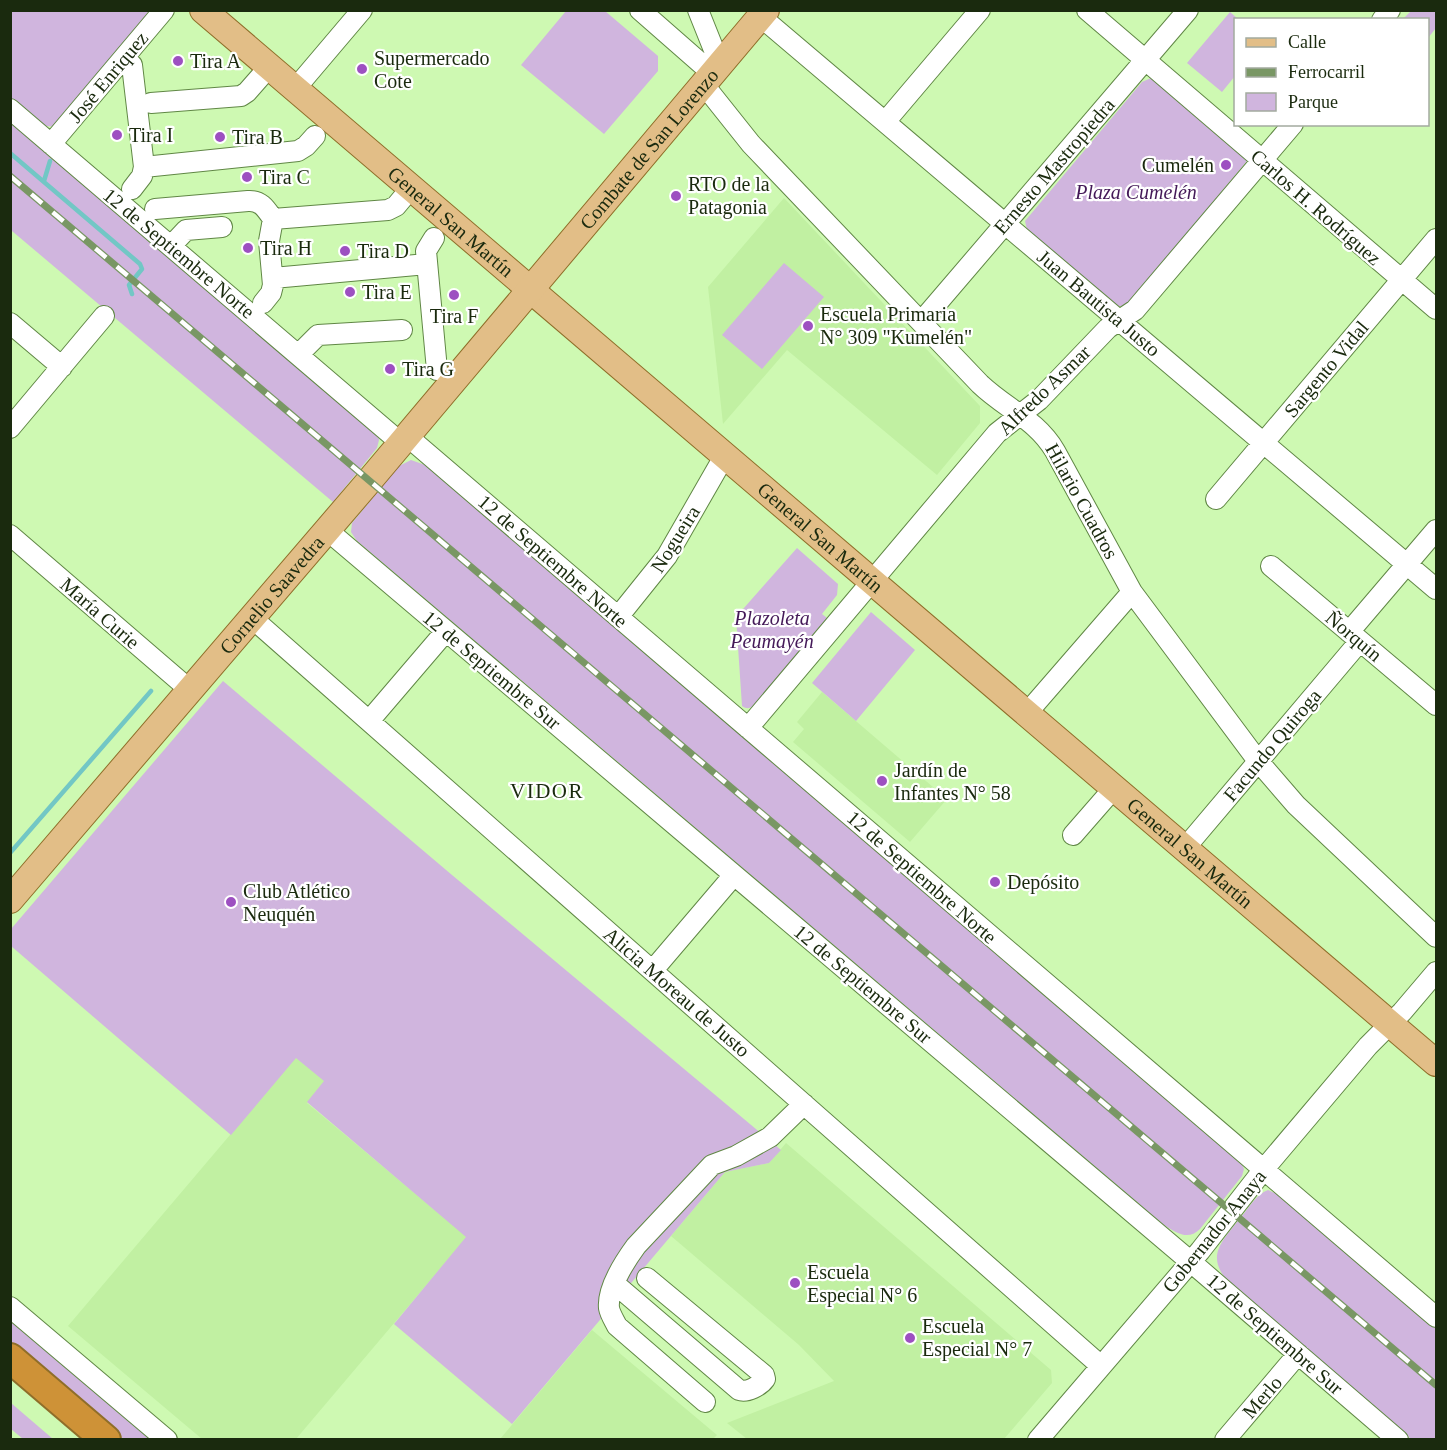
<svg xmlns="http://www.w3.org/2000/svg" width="1447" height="1450" viewBox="0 0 1447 1450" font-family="'Times New Roman',serif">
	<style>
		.built { fill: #c1f0a2 }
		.green { fill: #d0b5de }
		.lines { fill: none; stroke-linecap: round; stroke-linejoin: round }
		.stream { stroke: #72c7c5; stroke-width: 4.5 }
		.minor-casing { stroke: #608745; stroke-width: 22 }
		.major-casing { stroke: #8f6e29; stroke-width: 28 }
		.highway-casing { stroke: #8f6e29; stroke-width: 32 }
		.minor { stroke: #fff; stroke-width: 20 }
		.major { stroke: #e2be87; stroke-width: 26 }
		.highway { stroke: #ce9237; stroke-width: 28 }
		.rail-casing { stroke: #799764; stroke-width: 7 }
		.rail { stroke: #fff; stroke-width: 4.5; stroke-dasharray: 14; stroke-linecap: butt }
		.poi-dot { fill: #9d50c1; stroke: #fff; stroke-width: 2 }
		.labels { text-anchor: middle; stroke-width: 4.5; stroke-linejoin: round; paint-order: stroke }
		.poi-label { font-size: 20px; fill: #1a2a0e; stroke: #fff; text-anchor: start }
		.street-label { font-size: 20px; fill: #1a2a0e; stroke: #fff }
		.park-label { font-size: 20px; font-style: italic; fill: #441958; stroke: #fff }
		.neighbourhood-label { font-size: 21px; letter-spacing: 1.5px; fill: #1a2a0e; stroke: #fff }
	</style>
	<rect width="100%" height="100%" fill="#cef9b2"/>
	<!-- built -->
	<path class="built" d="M784,198L980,406V423L937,475L787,350L723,424L708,287Z
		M822,692L947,799L910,842L793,742L804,729L797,722Z
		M296,1057L325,1081L307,1103L467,1237L296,1439H202L68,1326Z
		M786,1143L1051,1370L1052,1383L1004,1439H747L727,1423L834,1381L799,1345L671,1236L725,1172L769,1163Z
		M592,1330L717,1435L713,1439H500Z"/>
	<!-- green -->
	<path class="green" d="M11,11H155L55,126C39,130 22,108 11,98Z
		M566,11H605L658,56V71L604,134L521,65Z
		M1411,11H1436V28L1428,38V20L1403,19Z
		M1230,12L1238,19L1236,20L1235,76L1222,92L1187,63Z
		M1151,78L1247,159V161L1129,304L1125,306H1118L1027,230L1025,221L1142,82Z
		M11,120L378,435L379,440L377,448L333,502L12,231L11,232Z
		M784,263L824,297L762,369L722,335Z
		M411,460L425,465L1241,1162L1244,1169L1242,1176L1200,1229C1188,1241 1177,1233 1164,1225L357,541L351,532L352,523L399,466Z
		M797,548L838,584L837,595L822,614L827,618L756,704C751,708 748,710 742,706L736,617Z
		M871,612L915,650L856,721L812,683Z
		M223,681L452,875L781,1150L769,1163L725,1172L512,1424L394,1324L466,1237L307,1102L324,1081L296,1058L231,1135L11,946V929Z
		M1268,1190L1279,1195L1436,1329V1439H1411L1235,1289C1203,1258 1219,1245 1241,1217C1249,1208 1256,1194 1268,1190Z
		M10,1320L150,1439H123L11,1343Z
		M10,1403H11L53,1439H23L11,1429Z"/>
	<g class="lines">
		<!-- stream -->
		<path class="stream" d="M10,153L140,264L142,269L129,285L132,294
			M44,181L50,161
			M10,853L151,691"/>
		<!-- minor casing -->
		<g class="minor-casing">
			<path id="minor" d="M640,10L713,74
				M698,10L720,65
				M1087,10L1436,309
				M761,17L1436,589
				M1382,20L1390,10
				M704,85L751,144L980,384C1006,409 1036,419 1055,451L1132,592L1258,761L1296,805L1436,937
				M295,89L362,10
				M151,103L241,96L247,92L269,67
				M10,109L401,443
				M885,122L980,10
				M51,144L164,10
				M144,167L298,151L306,146L315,136
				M132,189L142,176L144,167L132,65
				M155,209L248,201C261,200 266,209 273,219L269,241L273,285L271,293L263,303
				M273,219L388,210L396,206L411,188
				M434,238L426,251L437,370
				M171,246L186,230L222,227
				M273,278L427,264
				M921,322L1188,10
				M10,323L62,367
				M298,355L318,335L402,330
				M10,428L104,316
				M407,436L1436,1317
				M1216,499L1436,239
				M327,530L1191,1262L1398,1440
				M10,535L190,690
				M1271,566L1436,705
				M618,617L667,556L725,455
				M252,618L1101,1366
				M1349,632L1436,530
				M1027,713L1132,592
				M369,721L446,631
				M748,728L997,433L1039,400L1108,328L1135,310L1293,124
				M1073,835L1114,788
				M1185,848L1360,641
				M653,970L734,875
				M615,1284L739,1390C747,1393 760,1386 765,1379L764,1375L647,1278
				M10,1307L167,1440
				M705,1402L617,1326C614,1320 610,1314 609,1308C607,1289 625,1261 636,1246L712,1165L736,1156L770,1137L804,1104
				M1038,1440L1200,1251L1264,1169L1368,1046L1402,1012L1436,972
				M1225,1440L1298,1354"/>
		</g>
		<!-- major casing -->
		<g class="major-casing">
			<g id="major">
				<path id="s1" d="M203,10L1436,1063"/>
				<path id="s2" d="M10,900L370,480L766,10"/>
			</g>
		</g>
		<!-- highway casing -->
		<g class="highway-casing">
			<path id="highway" d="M10,1358L106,1440"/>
		</g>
		<!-- minor -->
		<use href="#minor" class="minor"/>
		<!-- major -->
		<use href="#major" class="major"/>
		<!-- highway -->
		<use href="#highway" class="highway"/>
		<!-- rail casing -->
		<g class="rail-casing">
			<path id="rail" d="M10,176L1436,1385"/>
		</g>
		<!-- rail -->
		<use href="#rail" class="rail"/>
	</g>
	<!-- markers -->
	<g class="poi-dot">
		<circle cx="178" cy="61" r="6"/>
		<circle cx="362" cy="69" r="6"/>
		<circle cx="117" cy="135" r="6"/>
		<circle cx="220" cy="137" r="6"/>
		<circle cx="1226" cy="165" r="6"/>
		<circle cx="247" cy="177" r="6"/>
		<circle cx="676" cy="196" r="6"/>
		<circle cx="248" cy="248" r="6"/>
		<circle cx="345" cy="251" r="6"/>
		<circle cx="350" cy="292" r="6"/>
		<circle cx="454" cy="295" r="6"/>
		<circle cx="808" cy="326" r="6"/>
		<circle cx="390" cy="369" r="6"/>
		<circle cx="882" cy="781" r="6"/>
		<circle cx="995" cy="882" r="6"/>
		<circle cx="231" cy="902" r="6"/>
		<circle cx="795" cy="1283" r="6"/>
		<circle cx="910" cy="1338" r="6"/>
	</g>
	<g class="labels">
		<!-- poi labels -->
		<g class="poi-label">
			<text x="374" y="65">Supermercado<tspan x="374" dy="23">Cote</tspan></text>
			<text x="190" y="68">Tira A</text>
			<text x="129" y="142">Tira I</text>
			<text x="232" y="144">Tira B</text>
			<text x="1214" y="172" text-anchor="end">Cumelén</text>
			<text x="259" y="184">Tira C</text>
			<text x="688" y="191">RTO de la<tspan x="688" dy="23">Patagonia</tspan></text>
			<text x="260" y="255">Tira H</text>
			<text x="357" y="258">Tira D</text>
			<text x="362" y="299">Tira E</text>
			<text x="820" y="321">Escuela Primaria<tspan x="820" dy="23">N° 309 "Kumelén"</tspan></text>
			<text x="454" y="323" text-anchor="middle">Tira F</text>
			<text x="402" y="376">Tira G</text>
			<text x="894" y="777">Jardín de<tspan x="894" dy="23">Infantes N° 58</tspan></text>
			<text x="1007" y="889">Depósito</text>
			<text x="243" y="898">Club Atlético<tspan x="243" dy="23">Neuquén</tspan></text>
			<text x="807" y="1279">Escuela<tspan x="807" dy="23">Especial N° 6</tspan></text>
			<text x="922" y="1333">Escuela<tspan x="922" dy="23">Especial N° 7</tspan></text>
		</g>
		<!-- street labels -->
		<g class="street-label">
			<text transform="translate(108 77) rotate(-50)" y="7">José Enriquez</text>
			<text dy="7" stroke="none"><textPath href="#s2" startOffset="986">Combate de San Lorenzo</textPath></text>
			<text transform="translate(1054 166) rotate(-49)" y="7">Ernesto Mastropiedra</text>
			<text transform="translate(1316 207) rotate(41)" y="7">Carlos H. Rodríguez</text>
			<text dy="7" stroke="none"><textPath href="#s1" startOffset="326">General San Martín</textPath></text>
			<text transform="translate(179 253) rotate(40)" y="7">12 de Septiembre Norte</text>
			<text transform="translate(1099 303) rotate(40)" y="7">Juan Bautista Justo</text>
			<text transform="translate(1326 369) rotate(-50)" y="7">Sargento Vidal</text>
			<text transform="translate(1044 390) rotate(-44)" y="7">Alfredo Asmar</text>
			<text transform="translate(1082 501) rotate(61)" y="7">Hilario Cuadros</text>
			<text dy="7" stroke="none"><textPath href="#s1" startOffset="812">General San Martín</textPath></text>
			<text transform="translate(675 539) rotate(-58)" y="7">Nogueira</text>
			<text transform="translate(553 561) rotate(41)" y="7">12 de Septiembre Norte</text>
			<text dy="7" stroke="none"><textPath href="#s2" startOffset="402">Cornelio Saavedra</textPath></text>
			<text transform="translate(100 613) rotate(41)" y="7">María Curie</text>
			<text transform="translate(1354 636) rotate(40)" y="7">Ñorquín</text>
			<text transform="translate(492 670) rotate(40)" y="7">12 de Septiembre Sur</text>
			<text transform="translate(1272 745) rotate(-50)" y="7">Facundo Quiroga</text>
			<text dy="7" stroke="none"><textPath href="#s1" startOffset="1298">General San Martín</textPath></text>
			<text transform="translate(922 877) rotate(41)" y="7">12 de Septiembre Norte</text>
			<text transform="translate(863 984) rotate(40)" y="7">12 de Septiembre Sur</text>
			<text transform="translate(677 992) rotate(41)" y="7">Alicia Moreau de Justo</text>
			<text transform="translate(1214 1231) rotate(-51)" y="7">Gobernador Anaya</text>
			<text transform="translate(1275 1334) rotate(41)" y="7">12 de Septiembre Sur</text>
			<text transform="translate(1262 1397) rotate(-49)" y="7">Merlo</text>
		</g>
		<!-- park labels -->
		<g class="park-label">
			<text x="1136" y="199">Plaza Cumelén</text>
			<text x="772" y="625">Plazoleta<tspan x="772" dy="23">Peumayén</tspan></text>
		</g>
		<!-- neighbourhood labels -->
		<g class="neighbourhood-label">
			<text x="547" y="798">VIDOR</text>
		</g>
	</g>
	<!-- border -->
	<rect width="1447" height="1450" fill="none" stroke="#1a2a0e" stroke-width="24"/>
	<!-- legend -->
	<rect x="1234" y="18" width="195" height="108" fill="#ffffff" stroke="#a3aa9f" stroke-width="1.5"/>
	<rect x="1246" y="38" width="30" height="9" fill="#e2be87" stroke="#a3aa9f" stroke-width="1.5"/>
	<text x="1288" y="48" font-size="18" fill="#1a2a0e">Calle</text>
	<rect x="1246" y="68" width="30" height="9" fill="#799764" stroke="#a3aa9f" stroke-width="1.5"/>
	<text x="1288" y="78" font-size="18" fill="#1a2a0e">Ferrocarril</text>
	<rect x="1246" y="93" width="30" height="18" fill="#d0b5de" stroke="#a3aa9f" stroke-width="1.5"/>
	<text x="1288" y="108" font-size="18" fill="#1a2a0e">Parque</text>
</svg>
